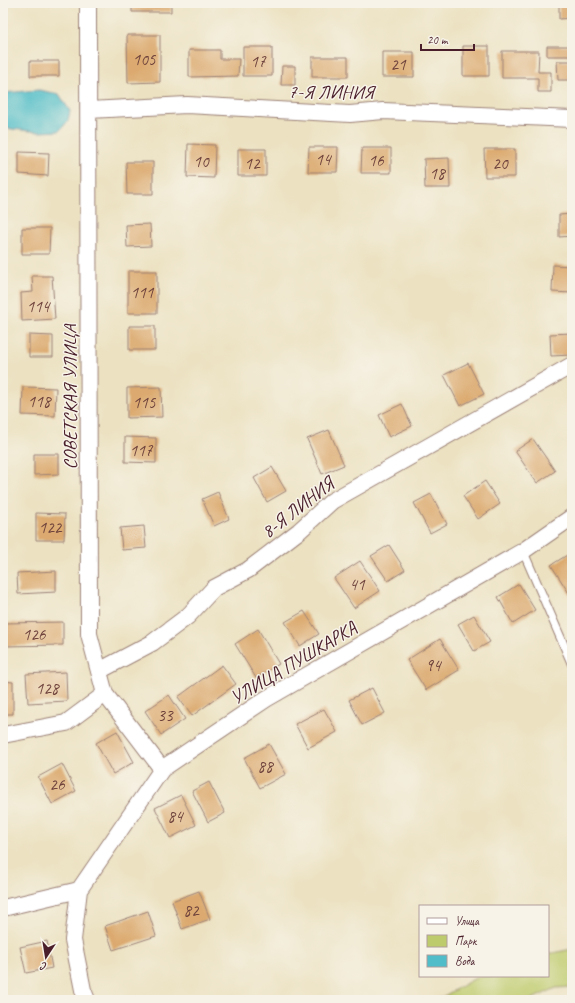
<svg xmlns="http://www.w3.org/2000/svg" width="575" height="1003" viewBox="0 0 575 1003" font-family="Caveat,sans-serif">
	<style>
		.green { fill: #becb6c; stroke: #84754c }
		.water { fill: #50bdc8; stroke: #4d6e7a }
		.building { fill: #dcaa6f }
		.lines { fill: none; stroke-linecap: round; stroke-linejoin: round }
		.service-casing { stroke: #9b8076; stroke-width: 10 }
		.minor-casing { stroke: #9b8076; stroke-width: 18 }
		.service { stroke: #fff; stroke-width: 8 }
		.minor { stroke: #fff; stroke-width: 16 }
		.labels { text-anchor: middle; stroke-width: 3; stroke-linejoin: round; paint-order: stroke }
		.number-label { font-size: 17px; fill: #6e423c }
		.street-label { font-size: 19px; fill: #4a1f2b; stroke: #f7f3e8 }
	</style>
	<rect width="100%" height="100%" fill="#f7f3e8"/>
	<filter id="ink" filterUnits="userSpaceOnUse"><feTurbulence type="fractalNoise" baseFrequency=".025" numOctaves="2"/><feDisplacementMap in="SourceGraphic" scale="8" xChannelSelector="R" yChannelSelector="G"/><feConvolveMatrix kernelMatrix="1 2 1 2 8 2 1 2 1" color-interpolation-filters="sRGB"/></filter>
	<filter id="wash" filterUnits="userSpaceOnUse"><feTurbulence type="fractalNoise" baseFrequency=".012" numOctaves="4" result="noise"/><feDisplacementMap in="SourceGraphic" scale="16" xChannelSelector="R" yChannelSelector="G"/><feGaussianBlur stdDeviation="0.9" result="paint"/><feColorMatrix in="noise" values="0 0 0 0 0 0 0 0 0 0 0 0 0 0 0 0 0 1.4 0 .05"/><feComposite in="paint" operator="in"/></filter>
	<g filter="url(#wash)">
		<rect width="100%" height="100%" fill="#ece2c2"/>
		<!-- green -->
		<path class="green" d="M572,949V987L556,988L530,1000H437L479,976H548V954Z"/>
		<!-- water -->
		<path class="water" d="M39,90L59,94L70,111L68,121L59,131L40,132L3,128V93Z"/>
		<g id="blocks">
			<!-- building -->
			<path class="building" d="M132,3H171V12H132Z
				M559,3H572V18L559,19Z
				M127,35H160V82L128,83Z
				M463,46H489V76H463Z
				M547,46H572V56H547Z
				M243,47H272V76H243Z
				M189,50H220V59H239L238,76L189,77Z
				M502,51H539L538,72H551V92H538V78H502Z
				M382,52H414V77H382Z
				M312,57H348V77H312Z
				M30,61H59V76H30Z
				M557,61H572V80H558Z
				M282,66H295V85H281Z
				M188,144L215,145L214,178L187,177Z
				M309,147H338L337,172H308Z
				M362,148H391V173H361Z
				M238,149H266V176H238Z
				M484,149H515V177H485Z
				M19,152L49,153L48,176L19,174Z
				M449,158L450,188H425L424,159Z
				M126,162H153V194H127Z
				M572,214V236L559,237V215Z
				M150,224L151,246L127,247L126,225Z
				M22,228H50L49,254H22Z
				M553,265L572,266V293L552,292Z
				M128,271H157V313H128Z
				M32,276H52L55,319L22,321L21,293L33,292Z
				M129,326H155V350H129Z
				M572,333V355L551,356L550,334Z
				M29,335L53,336V357H29Z
				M468,363L484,394L460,406L444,375Z
				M23,387L56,388L55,416L22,415Z
				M161,387L162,417L127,418V388Z
				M402,404L412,426L389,437L379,415Z
				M329,430L344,465L322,474L307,439Z
				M125,437L156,438V463L125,462Z
				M533,439L555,471L537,483L515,451Z
				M34,454H59V474L34,475Z
				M272,467L286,491L267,502L254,478Z
				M485,481L500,504L478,519L463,496Z
				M218,492L229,519L214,526L202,499Z
				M431,494L447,524L430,533L414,503Z
				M36,513L65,514L64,540H36Z
				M144,526L146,548L122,550L120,528Z
				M389,545L405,570L388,581L371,556Z
				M572,552V598L551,565Z
				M360,561L380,591L354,608L334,578Z
				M56,571V592L18,594L17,573Z
				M519,584L535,610L513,624L498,597Z
				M304,611L319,634L300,646L285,622Z
				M474,615L490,642L474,651L458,624Z
				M63,622V645L4,646V623Z
				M258,629L279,664L256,678L235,644Z
				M440,639L459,670L426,690L407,660Z
				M222,665L236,684L192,716L178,697Z
				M66,672L67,701L28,703L26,674Z
				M3,681L13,682V714H3Z
				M372,688L385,713L362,725L349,700Z
				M169,695L185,719L161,735L145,711Z
				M324,709L337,732L308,748L295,724Z
				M117,731L134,762L113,774L96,743Z
				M269,744L286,774L260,788L244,758Z
				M62,764L76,791L52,804L38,777Z
				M209,782L225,813L208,822L192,791Z
				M181,795L196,825L170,838L155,808Z
				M199,891L210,919L182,929L172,901Z
				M148,911L156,936L113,950L105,926Z
				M47,941L52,968L26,973L20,947Z"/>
		</g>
	</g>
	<g filter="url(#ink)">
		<use href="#blocks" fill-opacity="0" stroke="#9b8076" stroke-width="1"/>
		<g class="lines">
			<!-- service casing -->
			<g class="service-casing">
				<path id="service" d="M523,551L572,664"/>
			</g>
			<!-- minor casing -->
			<g class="minor-casing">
				<path id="minor" d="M88,3L89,634L105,694L162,769
					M89,110L187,105L350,114L383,111L572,119
					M99,671L152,643L188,616L214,588L248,570L299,531L332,501L572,365
					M3,735L66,723L105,694
					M3,908L79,890
					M87,1000L83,990L73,940L79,890L162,769L266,699L523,551L572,517"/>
			</g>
			<!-- service -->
			<use href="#service" class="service"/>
			<!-- minor -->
			<use href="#minor" class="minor"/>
		</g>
	</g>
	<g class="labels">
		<!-- number labels -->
		<g class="number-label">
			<text x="144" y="65">105</text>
			<text x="258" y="67">17</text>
			<text x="398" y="70">21</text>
			<text x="323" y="165">14</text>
			<text x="376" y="166">16</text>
			<text x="201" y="167">10</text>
			<text x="252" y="169">12</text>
			<text x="500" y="169">20</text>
			<text x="437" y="179">18</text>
			<text x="142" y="298">111</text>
			<text x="38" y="312">114</text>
			<text x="39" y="407">118</text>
			<text x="144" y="408">115</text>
			<text x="141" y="456">117</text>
			<text x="50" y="533">122</text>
			<text x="357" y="590">41</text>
			<text x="34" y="640">126</text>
			<text x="433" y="671">94</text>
			<text x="47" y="694">128</text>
			<text x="165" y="721">33</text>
			<text x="265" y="772">88</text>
			<text x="57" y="790">26</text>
			<text x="175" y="822">84</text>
			<text x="191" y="916">82</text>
		</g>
		<!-- street labels -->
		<g class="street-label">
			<text x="331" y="98">7-Я ЛИНИЯ</text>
			<text transform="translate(69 397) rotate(-90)" y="7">СОВЕТСКАЯ УЛИЦА</text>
			<text transform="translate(297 507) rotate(-38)" y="7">8-Я ЛИНИЯ</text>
			<text transform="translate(293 662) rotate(-31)" y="7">УЛИЦА ПУШКАРКА</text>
		</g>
	</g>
	<!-- margin -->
	<rect width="575" height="1003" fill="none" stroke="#f7f3e8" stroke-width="16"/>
	<!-- legend -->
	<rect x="419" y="905" width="130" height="72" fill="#f7f3e8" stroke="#b29e9c"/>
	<rect x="427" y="918" width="20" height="6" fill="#ffffff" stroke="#b29e9c"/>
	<text x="455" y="925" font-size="12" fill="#4a1f2b">Улица</text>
	<rect x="427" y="935" width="20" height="12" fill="#becb6c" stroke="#b29e9c"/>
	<text x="455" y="945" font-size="12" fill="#4a1f2b">Парк</text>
	<rect x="427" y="955" width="20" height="12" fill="#50bdc8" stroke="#b29e9c"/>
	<text x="455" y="965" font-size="12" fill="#4a1f2b">Вода</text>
	<!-- north arrow -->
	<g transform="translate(46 957) rotate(192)" stroke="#f7f3e8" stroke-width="3" paint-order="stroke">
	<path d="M0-3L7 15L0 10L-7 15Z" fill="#4a1f2b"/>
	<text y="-6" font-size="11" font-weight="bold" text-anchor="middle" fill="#4a1f2b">С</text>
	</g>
	<!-- scale -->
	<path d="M421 44v6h53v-6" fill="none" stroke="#4a1f2b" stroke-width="2"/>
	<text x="427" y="44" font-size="12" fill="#4a1f2b" stroke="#f7f3e8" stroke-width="3" paint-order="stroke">20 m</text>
</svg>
